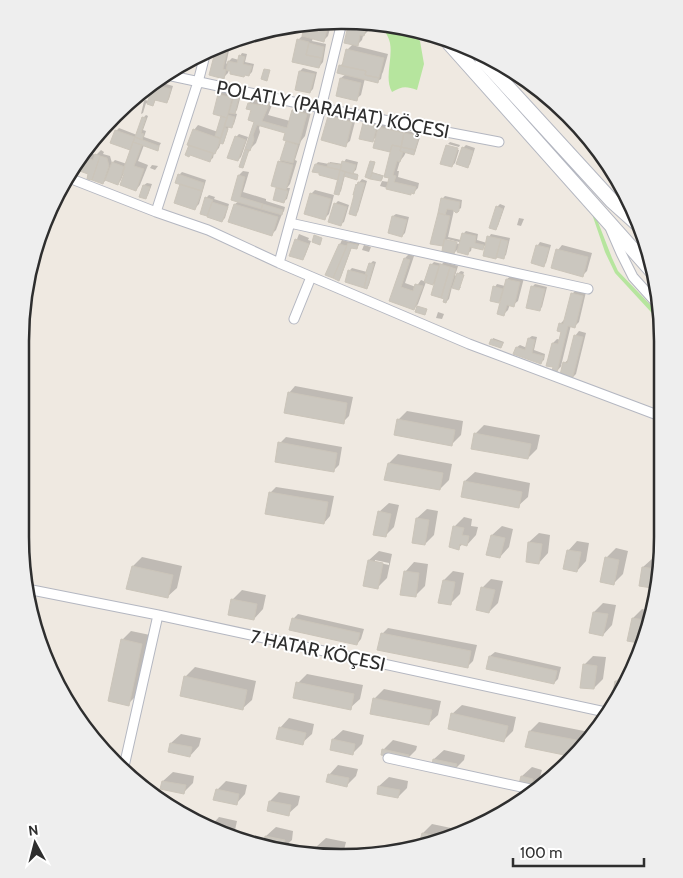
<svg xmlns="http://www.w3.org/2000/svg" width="683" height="878" viewBox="0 0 683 878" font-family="Cabin,sans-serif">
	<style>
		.green { fill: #b6e59e }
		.shadow { fill: #0003; fill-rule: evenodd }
		.building { fill: #cbc7bf; stroke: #cbc5ba }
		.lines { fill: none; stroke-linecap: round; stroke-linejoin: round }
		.minor-casing { stroke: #b4b7c1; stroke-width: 11 }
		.secondary-casing { stroke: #b4b7c1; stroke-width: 16 }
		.minor { stroke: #fff; stroke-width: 9 }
		.secondary { stroke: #fff; stroke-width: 14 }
		.labels { text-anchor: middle; stroke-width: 4; stroke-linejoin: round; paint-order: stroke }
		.street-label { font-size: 19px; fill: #2e2e2e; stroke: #fff }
		.rim { fill: none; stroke: #2e2e2e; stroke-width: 2.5 }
	</style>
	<rect width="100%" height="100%" fill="#efe9e1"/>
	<!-- green -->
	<path class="green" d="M383,28L410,30L420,41L424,64L417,90C406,86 402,86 392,92C384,78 393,59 390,43C389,38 386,33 383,28Z
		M594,213L598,222L612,258L618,271L662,317V324L615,273L605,252L592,214Z"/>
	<!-- shadow -->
	<path class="shadow" d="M306,23L331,25L328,36L324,40L313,38L312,41L326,44L323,62L319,67L293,61L298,40L303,35Z
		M349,26L369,27L368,31L363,36L362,40L356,46L388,54L383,72L382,74L381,79L378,81L365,78L361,95L356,99L338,95L341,78L346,74L340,66L343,63H344L347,50L353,44L346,42Z
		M230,46L226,64L232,58L239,60L240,56L242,53L247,54L245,62L254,64L252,72L249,75L229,70L228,73L224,77L210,74L216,51Z
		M303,68L317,72L313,89L310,92L296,89L300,71Z
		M159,82L173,86L169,99L167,102L156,99L153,105L146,103L143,113L141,114L144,101L145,100L149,101L155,86Z
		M222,92L236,96L238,94L241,95L237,110L234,113L237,114L234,124L231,127L229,126L224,142H221L219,148L214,153L213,158L210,160L194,130L198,125L218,132L222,115L220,95Z
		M255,97L274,100L268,115L290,121L293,111L299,104L312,108L305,136L301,141L295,160L297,161L290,184L287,188H290L287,199L284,201L277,189L279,187V162L282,159L287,142L289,140L287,132L260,125L259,128L260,132L256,143L250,149L256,121L253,109L248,108L249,103Z
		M333,112L356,118L350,141L345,145L323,139L329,116Z
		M146,115L148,116L143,130L146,131L144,137L161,143L157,150L144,145L138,161L148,165L140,185L136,190L126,173L124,172L121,180L118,183L106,180L103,183L90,173L74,168L84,151L96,155L101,150L104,152L103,154L110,156L112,163L115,160L127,164L132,149L112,142L116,131L119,128L137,135L143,118Z
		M120,116L118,124L116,127L113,126L114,121Z
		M367,121L379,124L377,129L384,123L408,129L407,131L421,134L415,153L414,154L406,152L404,156L400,161L397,171H399L398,177L419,183L418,188L413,193L412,192L410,194L380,186L382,181L389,182L390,177L383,175L382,180L367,176L372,161L375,162L372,172L385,176L392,151L374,147L377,136L372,141L364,124Z
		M105,129L104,133L100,137L97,136Z
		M239,134L248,137L241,157L238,160L236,137Z
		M450,142L460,145L459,147L448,144Z
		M466,145L475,148L470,164L468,166L463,148Z
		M447,146L459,150L455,163L452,166Z
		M346,159L358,162L356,170L352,173L358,174L357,177L345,175L341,191L338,194L339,179L316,164L318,162L329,164L330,162L343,164Z
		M152,165L158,166L155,170L150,168Z
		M243,171L249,172L243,192L266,199V201L285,207L284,211L282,214L276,230L272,234L230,221L235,204L239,201L232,199L239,175Z
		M182,172L206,180L199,204L195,208L179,175Z
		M362,179L367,181L358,212L355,214L357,185Z
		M147,183L152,184L148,195L145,198L144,185Z
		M315,190L334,195L329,214L325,218L311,194Z
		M209,195L215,197L214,199L229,204L225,218L222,221L201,213L206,198Z
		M445,196L462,200L461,208L457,211L454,210L448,237L461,240L463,234L466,231L478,234L477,240L487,243L489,237L491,234L510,238L506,255L503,257L487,244L482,248L472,246L471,251L468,253L460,247L454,253L445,242L442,245V199ZM447,239L463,243V245L447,241Z
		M338,201L349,205L344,222L341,224L335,204Z
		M500,204L505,206L498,226L496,228L497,207Z
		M396,214L409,217L405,233L402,236L389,232L393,216Z
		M519,218L524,219L521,226L517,225Z
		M299,234L309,238L308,240L311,241L305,256L302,259L291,255Z
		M342,240L350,242L352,240L360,242L359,245L356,248L352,247L341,277L339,280L340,244Z
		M540,242L551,245L546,263L543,265L533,263L538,245Z
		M364,245L371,247L369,252L362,250Z
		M562,245L592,253L587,271L583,275L558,250Z
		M409,254L414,256L405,283L416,287L421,280L426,282L432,264L434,262L442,264L444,262L458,266L455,276L461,271L464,272L459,287H461L459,289L452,287L449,299L446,302L445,298L436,284L426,282L418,304L414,309L390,301L405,258Z
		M373,261L376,262L369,285L367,288L350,270L352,268L367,272L370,264Z
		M512,275L524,278L518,301L513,305L510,304L508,310L504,314L502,298L499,301L495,287L497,284L505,286L507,279Z
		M535,284L547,287L542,307L539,310L532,287Z
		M576,290L586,292L579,322L575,326L571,325L561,366L570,358L575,336L579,331L586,333L576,374L572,378L564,363L557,371L553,343L557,339L561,340L563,331L560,324L564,320H566L572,294Z
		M438,312L444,314L442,319L436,318Z
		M532,336L537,337L534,350L545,354L544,360L541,362L517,347L520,345L527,348L529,338Z
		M493,338L504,342L502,346L501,347L491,343Z
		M295,386L353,397L349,416L343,422L289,393Z
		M407,411L463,421L461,435L451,445L398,420Z
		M484,425L540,435L537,449L528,458L475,434Z
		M286,437L342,447L339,465L333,471L280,443Z
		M398,454L452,464L449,480L440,489L389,463Z
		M475,472L530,483L528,497L518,506L465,481Z
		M276,487L334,496L330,516L324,523L270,493Z
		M389,503L399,505L394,527L385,536L379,512Z
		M427,509L438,511L434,535L425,544L417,518Z
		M464,517L472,519L471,526L478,527L476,535L467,545L463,544L458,548L454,527Z
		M502,526L513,529L509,547L500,557L492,535Z
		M539,533L550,535L548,553L539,563L529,542Z
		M577,541L589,543L586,561L577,571L568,551Z
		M616,548L628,551L623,574L613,584L606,558Z
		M379,551L392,554L387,578L378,587L369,560ZM375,560L389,563V565L375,562Z
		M142,557L182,566L177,588L167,597L133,566Z
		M653,558L658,559L657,582L652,587L643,567Z
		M414,562L428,564L425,586L415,596L405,572Z
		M453,571L464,573L460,594L450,604L444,580Z
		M491,579L503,581L498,603L489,612L482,588Z
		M242,590L266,595L263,609L254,619L232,600Z
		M603,603L616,605L612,625L603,635L594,612Z
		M642,609L652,611L639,642L633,618Z
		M298,614L364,629L361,639L357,644L293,619Z
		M388,628L477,645L473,661L467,667L382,634Z
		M131,631L150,635L137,695L128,704L122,640Z
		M495,652L561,667L558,679L554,683L490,656Z
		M593,656L606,657L603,679L594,688L584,665Z
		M195,667L256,681L252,700L242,709L185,677Z
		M625,672H627L616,697V681Z
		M307,674L363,685L360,699L350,708L298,683Z
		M384,689L441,701L438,715L428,724L374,699Z
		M462,705L516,717L513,731L504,740L452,714Z
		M289,718L314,724L312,734L302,743L280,728Z
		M539,722L594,733L575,756L527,746L530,731Z
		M343,730L364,735L362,744L353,753L331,749L333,739Z
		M181,734L201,738L199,746L190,756L171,743Z
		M393,740L417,746L416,750L407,759L383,750Z
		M444,750L465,755L464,760L455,769L433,764L434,759Z
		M338,765L358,769L356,776L347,785L329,775Z
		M532,767L542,770L540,777L530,786L520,783L522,776Z
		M173,772L194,776L193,783L183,793L163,781Z
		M389,777L408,781L407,788L398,797L379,786Z
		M226,781L247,785L245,794L236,804L217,790Z
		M279,792L300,796L298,805L288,814L270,801Z
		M172,808L182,811L181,815Z
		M219,817L237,821L235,830L230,835L210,827Z
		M432,824L451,828L449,834L445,839L435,843L423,833Z
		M276,827L293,831L292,840L282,849L264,845L266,836Z
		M326,838L346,842L344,850L337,857L315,854L316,847Z"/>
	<!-- building -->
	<path class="building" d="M305,23L328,25L324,42L302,36Z
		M348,26L366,27L364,36L360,35L358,46L344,43Z
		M297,39L309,42L306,55L322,58L319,68L292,62Z
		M309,43L324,47L322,58L306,55Z
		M221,49L227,51L223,69L226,70L224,79L209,75L215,52Z
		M346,49L384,58L379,78L365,75L366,71L342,66Z
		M239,55L245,57L243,64L252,66L249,76L245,75L244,77L230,74V71L226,70L228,61L237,63Z
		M339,65L366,71L365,75L379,78L378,83L337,73Z
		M264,69L270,70L267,81L261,79Z
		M299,71L315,74L310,93L295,90Z
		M340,78L361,83L357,101L336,96Z
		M156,85L171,89L167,103L155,100L153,106L147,104L150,94L151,95L153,87Z
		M218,94L232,98L227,118L213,114Z
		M234,96L239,97L235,114L229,113Z
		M263,102L269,103L268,107L262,121L287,128L292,110L307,114L299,144L283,140L285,133L257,125L253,135L254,139L250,151L245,149L254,122L248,120L251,110L246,109L248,103L258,105H263Z
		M228,115L235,117L232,128L224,126Z
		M221,116L227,118L221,138L215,136Z
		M328,116L352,122L346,147L321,140Z
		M142,117L146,118L141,133L144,134L142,140L135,137Z
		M363,123L377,126L373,142L359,139Z
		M224,127L228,129L223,144L219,143Z
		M378,127L404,133L401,147L392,145L390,152L373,148Z
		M193,129L221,139L215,154L187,145Z
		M115,130L135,137L130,150L110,143Z
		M404,133L419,136L415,150L401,147Z
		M235,136L246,140L238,161L227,158Z
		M135,137L159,146L158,151L133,142Z
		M286,141L298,145L293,163L280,160Z
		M133,142L142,145L134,166L144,169L136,191L120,185L124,174L122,173Z
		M189,145L213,153L210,162L190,155L189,157L185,155Z
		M392,145L401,147L400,151L403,152L400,162L397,161L393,175L396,176L394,182L416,187L414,194L411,193V195L386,189L389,178L384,177Z
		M446,145L458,148L452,167L440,164Z
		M401,147L415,150L414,155L400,151Z
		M462,147L473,151L468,168L456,164Z
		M245,149L249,150L243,168L239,167Z
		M95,154L100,156L92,180L87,179L88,174L74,169L81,156L93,160Z
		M100,156L107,158L109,166L103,184L92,180Z
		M278,161L293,165L286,190L271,186Z
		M342,161L356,165L353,174L340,170Z
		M370,161L375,162L370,179L365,177Z
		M112,162L125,167L118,185L105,180Z
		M328,163L342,165L340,170L327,167Z
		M315,164L340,170L338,180L319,175V173L312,172Z
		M340,170L345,172L339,195L334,194Z
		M345,172L358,175L357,180L344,176Z
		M372,173L383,176L381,181L370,179Z
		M178,174L204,183L202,191L175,183Z
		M238,175L245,177L240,197L263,204L261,209L231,200Z
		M358,182L365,183L356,216L349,214L354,195H353L356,184L357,185Z
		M180,184L202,191L195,210L174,203Z
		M143,185L150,187L146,199L139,197Z
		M276,188L288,191L284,203L273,200Z
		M310,193L331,199L325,220L304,214Z
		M205,197L213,200L207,216L200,214Z
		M441,198L460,202L459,207V211L458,212L456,213L453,210L447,209L445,215L438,213Z
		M212,202L228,207L222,222L207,217Z
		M334,203L347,207L341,226L328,222Z
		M234,204L278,217L272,236L228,222Z
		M263,204L283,210L282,215L261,209Z
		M496,206L503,209L496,230L489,228Z
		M438,213L450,216L443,246L430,244Z
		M392,216L407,220L402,237L388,233Z
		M462,233L476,236L475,243L484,245L483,250L470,247L468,255L457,252Z
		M314,235L322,238L320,245L312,242Z
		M487,236L501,239L496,259L483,256Z
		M295,239L309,244L303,260L289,256Z
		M444,239L457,242L454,254L442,251Z
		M501,239L508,241L504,259L496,257Z
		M348,243L358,245L357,249L351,248L339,281L333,278Z
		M339,244L347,246L333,278L325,275Z
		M536,245L549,248L544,267L531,263Z
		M556,249L588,257L583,277L551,268Z
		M404,258L410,260L401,287L413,291L415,284L423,286L414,310L389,301Z
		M369,263L374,264L367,289L364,288L367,275H365Z
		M430,264L439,266L433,285L424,282Z
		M440,264L450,267L441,298L431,295Z
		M450,267L456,269L446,303L443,302L444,299L441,298Z
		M348,270L367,275L364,288L345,282Z
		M457,273L464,275L459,290L452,288Z
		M506,279L520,282L514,307L507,305L504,316L497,314Z
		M493,286L503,289L499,303L490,301Z
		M531,286L545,289L540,311L526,308Z
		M571,293L583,296L575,328L568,326L557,372L552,371L553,367L546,366L552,343L558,344L561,332L557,331L559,323L563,324Z
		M417,306L427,309L425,315L415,312Z
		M574,335L583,337L572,380L560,375L563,362L567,363Z
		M528,338L535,340L532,353L544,356L541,364L513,354L516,347L525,350Z
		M491,339L503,343L501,348L489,344Z
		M288,392L347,403L344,424L284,413Z
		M397,419L455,430L452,446L394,435Z
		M474,433L531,444L528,459L471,449Z
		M278,442L337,453L334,472L275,462Z
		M388,463L443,473L440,490L384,480Z
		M464,481L522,492L519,508L461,497Z
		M269,492L328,502L324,524L265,514Z
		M378,511L391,514L386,537L373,535Z
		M416,518L429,520L425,545L412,543Z
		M453,526L464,528L462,535L469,536L467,546L460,544L459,550L449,547Z
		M491,535L505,538L500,558L486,555Z
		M528,542L542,544L539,564L526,562Z
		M567,550L581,552L577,572L563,569Z
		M605,557L619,560L614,585L600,582Z
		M368,560L383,563L378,589L363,586Z
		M132,566L173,575L168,598L126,589Z
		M642,567L656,569L652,588L639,586Z
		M404,571L419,573L416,597L400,595Z
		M443,580L455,582L451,605L438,603Z
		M481,587L495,590L489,613L476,610Z
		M231,599L257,604L254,620L228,615Z
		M593,612L608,614L603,636L589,633Z
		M292,618L360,633L357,645L289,630Z
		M632,618L645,620L642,635L639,643L627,641Z
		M381,633L471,651L468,668L377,650Z
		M121,639L142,644L129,706L108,701Z
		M489,656L557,671L554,684L486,669Z
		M583,664L597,666L594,689L580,688Z
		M184,676L247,690L243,710L180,696Z
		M615,681L622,682L616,698H612Z
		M296,682L354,694L351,710L293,698Z
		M373,698L432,710L429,725L370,714Z
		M451,713L508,726L504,742L448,729Z
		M279,727L306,733L303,745L276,739Z
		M529,731L587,742L574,757L525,747Z
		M332,739L355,744L353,755L330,750Z
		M170,743L192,747L190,757L168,752Z
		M382,749L409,755L407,761L381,755Z
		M433,759L457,764L455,770L432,765Z
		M328,774L349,778L347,787L326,782Z
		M521,776L533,779L531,787L519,784Z
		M162,781L186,785L184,794L160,789Z
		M378,786L400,790L398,798L377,794Z
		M216,789L239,794L237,805L213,800Z
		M269,801L291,805L289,816L267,811Z
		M422,833L442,837L441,840L433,844L420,841Z
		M265,836L285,840L283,850L263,846Z
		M315,847L338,852L336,857L313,854Z"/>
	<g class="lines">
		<!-- minor casing -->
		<g class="minor-casing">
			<path id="minor" d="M167,75L321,108L499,142
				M69,178L156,212L208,230L279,263L469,344L660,416
				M156,212L198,82L205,55
				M290,223L588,289
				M611,230L621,253L633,277L660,307
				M279,263L321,108L341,26
				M294,319L311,277
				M27,589L158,615L610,713
				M388,758L535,790
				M123,771L158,615"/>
		</g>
		<!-- secondary casing -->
		<g class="secondary-casing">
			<path id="secondary" d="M449,43L652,271
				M482,59L612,201L641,227"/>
		</g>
		<!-- minor -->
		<use href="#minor" class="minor"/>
		<!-- secondary -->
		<use href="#secondary" class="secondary"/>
	</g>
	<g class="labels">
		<!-- street labels -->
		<g class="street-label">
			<text transform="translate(333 109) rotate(11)" y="7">POLATLY (PARAHAT) KÖÇESI</text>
			<text transform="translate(318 650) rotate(12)" y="7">7 HATAR KÖÇESI</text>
		</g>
	</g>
	<!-- crop -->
	<path d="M0 0H683V878H0ZM341 29H342A312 312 0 0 1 654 341V537A312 312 0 0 1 342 849H341A312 312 0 0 1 29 537V341A312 312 0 0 1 341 29Z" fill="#eee" fill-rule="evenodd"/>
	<path class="rim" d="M341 29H342A312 312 0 0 1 654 341V537A312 312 0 0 1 342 849H341A312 312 0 0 1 29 537V341A312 312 0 0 1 341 29Z"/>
	<!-- north arrow -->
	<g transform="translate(35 843) rotate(353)" stroke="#ffffff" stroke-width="4" paint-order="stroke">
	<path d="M0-4L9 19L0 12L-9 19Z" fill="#2e2e2e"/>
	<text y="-8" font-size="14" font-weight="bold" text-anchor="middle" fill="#2e2e2e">N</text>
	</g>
	<!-- scale -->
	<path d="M513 858v8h131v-8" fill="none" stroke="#2e2e2e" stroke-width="2.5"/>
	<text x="520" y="858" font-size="15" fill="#2e2e2e" stroke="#ffffff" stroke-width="4" paint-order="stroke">100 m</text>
</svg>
